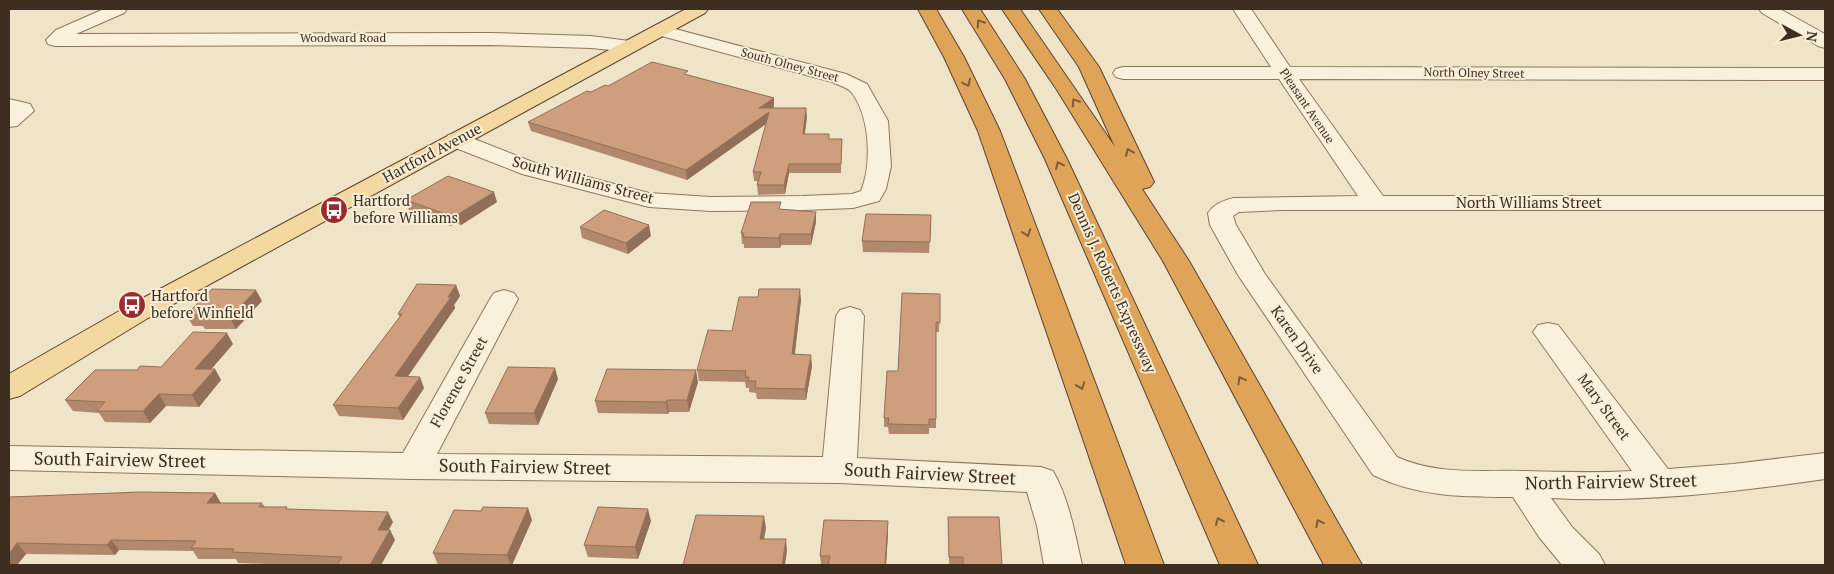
<svg xmlns="http://www.w3.org/2000/svg" width="1834" height="574" viewBox="0 0 1834 574" font-family="'PT Serif',serif">
	<style>
		.lines { fill: none; stroke-linecap: round; stroke-linejoin: round }
		.minor-casing { stroke: #8d765c; stroke-width: 2 }
		.major-casing { stroke: #5b4430; stroke-width: 2 }
		.highway-casing { stroke: #5b4430; stroke-width: 2 }
		.minor { fill: #faf1dc; fill-rule: evenodd }
		.major { fill: #f3d9a0; fill-rule: evenodd }
		.highway { fill: #e0a458; fill-rule: evenodd }
		.wall { fill: #b2896c }
		.shaded-wall { fill: #916f58 }
		.building { fill: #cf9f7d; stroke: #916f58 }
		.oneway { stroke: #7e5d36 }
		.labels { text-anchor: middle; stroke-width: 4; stroke-linejoin: round; paint-order: stroke }
		.far-street-label { font-size: 12px; fill: #3d2e20; stroke: #f7eed8 }
		.street-label { font-size: 15px; fill: #3d2e20; stroke: #f7eed8 }
		.poi-label { font-size: 15px; fill: #3d2e20; stroke: #f7eed8; text-anchor: start }
		.near-street-label { font-size: 18px; fill: #3d2e20; stroke: #f7eed8 }
	</style>
	<rect width="100%" height="100%" fill="#f0e4c8"/>
	<g class="lines">
		<!-- minor casing -->
		<g class="minor-casing">
			<path id="minor" d="M104,9H127L124,13L76,34L490,33L591,36L637,42L639,46L637,50L630,52L591,48L490,45L55,46L48,44L46,40L56,30Z
				M1233,9H1251L1290,67L1825,68V80L1299,79L1383,196H1825V210H1282L1239,212L1233,216L1236,225L1265,274L1397,457C1436,475 1480,470 1521,471C1558,472 1595,473 1632,471L1533,332L1538,325L1548,323L1558,325L1668,469L1733,464L1825,453V479C1737,492 1641,503 1551,498L1572,527L1599,554L1605,565H1562L1539,537L1513,497C1464,497 1418,497 1373,475L1238,275L1210,225L1208,213C1214,204 1224,200 1234,198L1358,196L1279,79H1123L1116,77L1113,73L1116,69L1123,67H1271Z
				M1759,9H1780L1825,34V48L1818,46L1762,13Z
				M660,25L846,74L867,84L888,121L891,166L886,189L879,201L853,208L803,210L711,211L649,207L522,174L448,145L445,140L448,135L456,133L464,135L538,164L649,193L711,197L803,196L852,194L861,191C872,164 870,117 852,93C849,88 838,85 832,82L654,34L651,30L654,26Z
				M9,99L30,104L34,111L17,126L9,127Z
				M504,290L514,293L518,299L437,454L823,457L836,316L840,310L850,307L860,310L864,316L857,458L1041,467L1053,471C1069,499 1075,534 1082,565H1044L1037,526L1027,492L839,483L413,479L9,470V446L403,453L490,299L494,293Z"/>
		</g>
		<!-- major casing -->
		<g class="major-casing">
			<path id="major" d="M686,9H708L705,13L148,318L20,396L9,399V374L128,306Z"/>
		</g>
		<!-- highway casing -->
		<g class="highway-casing">
			<path id="highway" d="M918,9H936L964,57L1000,131L1164,565H1126L978,131L944,57Z
				M962,9H980L1025,79L1067,159L1258,565H1220L1045,159L1005,79Z
				M1002,9H1020L1115,147L1079,67L1039,9H1057L1099,67L1154,182L1150,187L1142,189L1189,261L1362,565H1324L1163,261L1057,90Z"/>
		</g>
		<!-- minor -->
		<use href="#minor" class="minor"/>
		<!-- major -->
		<use href="#major" class="major"/>
		<!-- highway -->
		<use href="#highway" class="highway"/>
	</g>
	<!-- wall -->
	<path class="wall" d="M688,75L774,98V107L773,108L807,117L805,134L829,139H842L841,173H789L785,194L758,195L757,185L758,181H754L753,172L766,124L687,180L531,131L528,122L591,92L608,86Z
		M406,200L497,202L461,225L455,223L451,226L409,211Z
		M781,209L816,222L811,245H781L780,248H744V244H742L741,233Z
		M931,225L929,253L863,252L862,241Z
		M580,227L651,236L628,254L582,238Z
		M456,285L460,296L454,305L455,308L407,376L424,388L403,420L339,416L333,405L400,317L398,314Z
		M940,294L939,332H936V428H929V434H889L888,427H884V418L898,371Z
		M801,300L795,354L812,366L806,400L757,399L756,393L749,392V388H746L745,382L699,381L697,370L732,331Z
		M262,301L236,329H205L203,326H193L186,315Z
		M233,344L211,369H215L221,380L199,407L166,406L150,423L105,422L99,413L73,411L65,400L137,370L161,367Z
		M558,379L538,425L489,424L485,413Z
		M698,382L689,412H669L668,414L598,413L595,401Z
		M215,493L221,503H262L265,507L393,522L388,530H390L395,540L381,565H294L238,563L236,559H198L193,551L119,550L115,555L26,554L17,565L9,497Z
		M948,517L1002,565H949Z
		M532,520L512,565H438L433,553Z
		M651,521L638,559L588,557L584,545Z
		M888,533L886,565H821L820,556Z"/>
	<!-- shaded-wall -->
	<path class="shaded-wall" d="M774,98V107L760,117L759,108Z
		M806,108L807,117L803,143V134Z
		M769,112L770,121L687,180L686,170Z
		M789,164V173L785,194L784,185Z
		M494,192L497,202L461,225L457,215Z
		M816,212V222L811,245V234Z
		M452,213L455,223L451,226L448,215Z
		M649,225L651,236L628,254L626,243Z
		M780,234L781,245L780,248L779,238Z
		M456,285L460,296L454,305L455,308L400,388L395,376Z
		M800,289L801,300L793,366L792,354Z
		M256,290L262,301L236,329L230,318Z
		M227,333L233,344L202,380L195,369Z
		M811,355L812,366L806,400L805,389Z
		M555,368L558,379L538,425L534,413Z
		M215,369L221,380L199,407L192,395Z
		M696,370L698,382L689,412L687,400Z
		M420,377L424,388L403,420L398,408Z
		M159,394L166,406L150,423L143,411Z
		M667,400L669,412L668,414L666,402Z
		M215,493L221,504L207,503Z
		M528,508L532,520L512,565H511L507,555Z
		M648,509L651,521L638,559L635,547Z
		M388,512L393,522L383,540L378,530Z
		M764,516L766,528L762,551L760,539Z
		M888,521V533L886,565H885Z
		M390,530L395,540L381,565H370Z
		M786,539L787,551L785,565H782Z
		M111,540L119,550L115,555L107,545Z
		M17,543L26,554L17,565H9V554Z"/>
	<!-- building -->
	<path class="building" d="M652,62L688,71L684,74L774,98L759,108H806L803,134H829V139H842L841,164H789L784,185H757L761,172H753L769,112L686,170L528,122L587,91L591,92L605,85L608,86Z
		M448,176L494,192L457,215L452,213L448,215L406,200Z
		M751,202H781L779,209L816,212L811,234H780L779,238L743,237L744,233H741Z
		M604,210L649,225L626,243L580,227Z
		M866,214L931,215L930,242L862,241Z
		M417,284L456,285L448,297H451L395,376L420,377L398,408L333,405L402,314H398Z
		M212,289L256,290L230,318H199L201,315H186Z
		M759,289H800L792,354L811,355L805,389L755,388L756,381H748L749,377H745L746,371L697,370L708,330L732,331L739,297H758Z
		M902,293L940,294V323L936,322V419H929V425L888,424L889,418H884L887,371H898Z
		M193,332L227,333L195,369H215L192,395L159,394L143,411H97L105,402L65,400L95,370H137L140,366L161,367Z
		M508,367L555,368L534,413H485Z
		M607,369L696,370L687,400H667L666,402L595,401Z
		M141,492L215,493L207,503H262L259,507H287L286,509L388,512L378,530H390L370,565H337L342,557L232,552L234,549L191,548L196,541L111,540L107,545L17,543L9,554V497Z
		M483,507L528,508L507,555L433,553L454,510L481,511Z
		M598,507L648,509L635,547L584,545Z
		M696,515L764,516L760,539H786L782,565H683Z
		M948,517H999L1002,565H963V557H949Z
		M824,520L888,521L885,565H828L830,556H820Z"/>
	<!-- one-way arrows -->
	<defs><path id="oneway-chevron" d="M-2-3.5L2.5 0L-2 3.5" fill="none" stroke-width="1.6" stroke-linecap="round" stroke-linejoin="round" transform="scale(1.25)"/></defs>
	<g class="oneway">
		<use href="#oneway-chevron" transform="translate(980 23) rotate(-123)"/>
		<use href="#oneway-chevron" transform="translate(967 83) rotate(64)"/>
		<use href="#oneway-chevron" transform="translate(1075 102) rotate(-123)"/>
		<use href="#oneway-chevron" transform="translate(1129 152) rotate(-113)"/>
		<use href="#oneway-chevron" transform="translate(1059 165) rotate(-115)"/>
		<use href="#oneway-chevron" transform="translate(1027 233) rotate(70)"/>
		<use href="#oneway-chevron" transform="translate(1241 380) rotate(-119)"/>
		<use href="#oneway-chevron" transform="translate(1081 386) rotate(70)"/>
		<use href="#oneway-chevron" transform="translate(1219 521) rotate(-114)"/>
		<use href="#oneway-chevron" transform="translate(1319 523) rotate(-119)"/>
	</g>
	<!-- icons -->
	<defs>
		<g id="bus-disc" transform="scale(1.4375)"><circle r="9.5" fill="#9e2a2b" stroke="#f7eed8"/><path d="M-5-6H5V4H4V6H2V4H-2V6H-4V4H-5ZM-3.5-4V0h7V-4ZM-3.5 1.2v1.5H-2V1.2ZM2 1.2v1.5H3.5V1.2Z" fill="#fff"/></g>
	</defs>
	<g fill-rule="evenodd">
		<use href="#bus-disc" x="334" y="210"/>
		<use href="#bus-disc" x="132" y="305"/>
	</g>
	<g class="labels">
		<!-- far-street labels -->
		<g class="far-street-label">
			<text x="343" y="42">Woodward Road</text>
			<text transform="translate(790 65) rotate(15)" y="4">South Olney Street</text>
			<text transform="translate(1474 73) rotate(1)" y="4">North Olney Street</text>
			<text transform="translate(1307 106) rotate(56)" y="4">Pleasant Avenue</text>
		</g>
		<!-- street labels -->
		<g class="street-label">
			<text transform="translate(432 153) rotate(-28)" y="5">Hartford Avenue</text>
			<text transform="translate(583 180) rotate(15)" y="5">South Williams Street</text>
			<text x="1529" y="208">North Williams Street</text>
			<text transform="translate(1112 283) rotate(66)" y="5">Dennis J. Roberts Expressway</text>
			<text transform="translate(1297 340) rotate(55)" y="5">Karen Drive</text>
			<text transform="translate(459 382) rotate(-61)" y="5">Florence Street</text>
			<text transform="translate(1604 407) rotate(54)" y="5">Mary Street</text>
		</g>
		<!-- poi labels -->
		<g class="poi-label">
			<text x="353" y="206">Hartford<tspan x="353" dy="17">before Williams</tspan></text>
			<text x="151" y="301">Hartford<tspan x="151" dy="17">before Winfield</tspan></text>
		</g>
		<!-- near-street labels -->
		<g class="near-street-label">
			<text transform="translate(120 460) rotate(1)" y="6">South Fairview Street</text>
			<text transform="translate(525 467) rotate(1)" y="6">South Fairview Street</text>
			<text transform="translate(930 474) rotate(3)" y="6">South Fairview Street</text>
			<text transform="translate(1611 482) rotate(-1)" y="6">North Fairview Street</text>
		</g>
	</g>
	<!-- border -->
	<rect width="1834" height="574" fill="none" stroke="#3d2e20" stroke-width="20"/>
	<!-- north arrow -->
	<g transform="translate(1799 35) rotate(97)" stroke="#f7eed8" stroke-width="4" paint-order="stroke">
	<path d="M0-4L9 19L0 12L-9 19Z" fill="#3d2e20"/>
	<text y="-8" font-size="14" font-weight="bold" text-anchor="middle" fill="#3d2e20">N</text>
	</g>
</svg>
